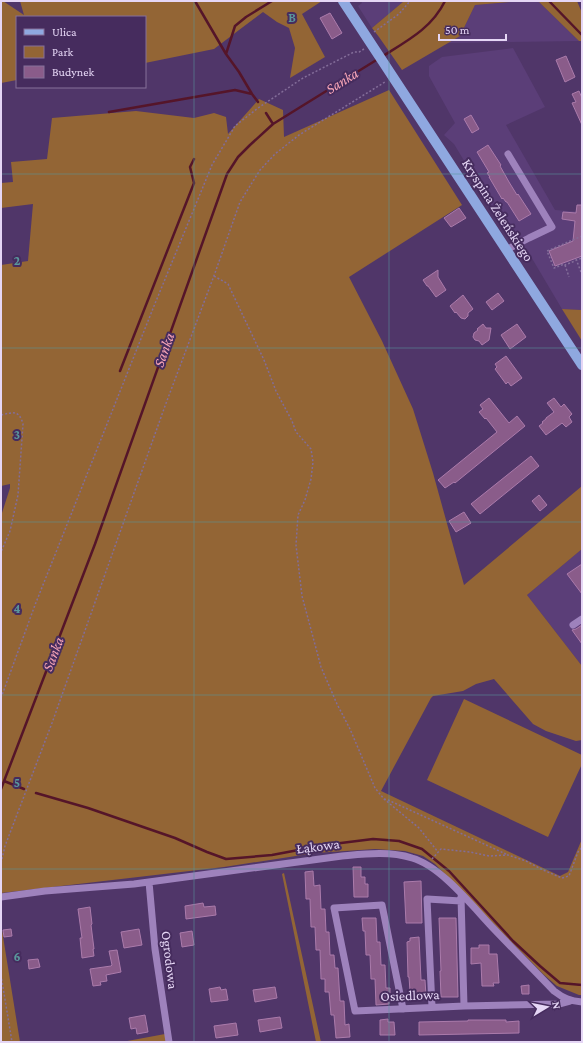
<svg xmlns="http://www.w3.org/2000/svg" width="583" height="1043" viewBox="0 0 583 1043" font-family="'Crimson Pro',serif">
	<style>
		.built { fill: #5b3e78 }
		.green { fill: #936535 }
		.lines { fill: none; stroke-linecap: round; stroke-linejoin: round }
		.stream { stroke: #551529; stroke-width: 2.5 }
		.building { fill: #8a5c8a; stroke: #ab7bab }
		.path { stroke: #836d99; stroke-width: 1.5; stroke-dasharray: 2 2; stroke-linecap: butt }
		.minor { stroke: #9e82bc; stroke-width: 7 }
		.major { stroke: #8fa8e0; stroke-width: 10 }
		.grid { fill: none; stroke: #5a989d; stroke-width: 1; stroke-opacity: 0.55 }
		.labels { text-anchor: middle; stroke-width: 4; stroke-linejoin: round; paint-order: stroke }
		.street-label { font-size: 14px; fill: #e5d6f5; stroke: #462c5e }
		.water-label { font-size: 15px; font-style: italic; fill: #f9a6b7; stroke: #462c5e }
		.grid-label { font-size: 13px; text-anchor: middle; font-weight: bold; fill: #5a989d; stroke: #462c5e; stroke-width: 4; stroke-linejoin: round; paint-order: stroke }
	</style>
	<rect width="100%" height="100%" fill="#503669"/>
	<!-- built -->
	<path class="built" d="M361,1H404L372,28L358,6L362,3Z
		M521,1H538L579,41L446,43L460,36L475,5Z
		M513,48L545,107L506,125L555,210L582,212V310L562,309L530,255L517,238L512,240L454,144L444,135L455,123L429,76V66L442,57Z
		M582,549V666L527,595Z"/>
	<!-- green -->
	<path class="green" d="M1,1H3L24,15L20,1H322L302,14L325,57L290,78L295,48L289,28L277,22L263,12L243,27L214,49L145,63V17H17V80L1,83Z
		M404,1H521L475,5L460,36L402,70L379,37L372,28Z
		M538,1H577L582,13V41H579Z
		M389,90L462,205L349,277L382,341L413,409L433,473L464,585L582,486V549L527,595L582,666V740L576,741L546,731L533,724L494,679L476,684L463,691L433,696L431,698L381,791L560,876L568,872L582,839V995H579L557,986L543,974L435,864L423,856L405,851L375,849L315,853L224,867L1,893V516L10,488V484L1,486V265L28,261L33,204L1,208V183L13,182L11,162L47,159L52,118L136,111L194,118L214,113L226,117L228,134L259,99L283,110L284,137Z
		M562,309L582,310V341Z
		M464,699L582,755V764L548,837L427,780Z
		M284,873L321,1042H316L282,874Z
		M1,924L20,1042H1Z
		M165,1034L166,1042H122Z"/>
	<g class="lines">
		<!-- stream -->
		<path class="stream" d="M195,1L226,54
			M549,1L582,35
			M383,56C407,41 432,28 445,1
			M258,102L252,94L239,72L226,54L235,26L246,17L272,1
			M109,112L235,90L252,94
			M266,113L273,124
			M120,371L194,183L190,167L194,159
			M4,781L24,789
			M1,789L95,544L227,174L238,157L250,145L273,124L378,59
			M36,793L88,808L175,838L207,852L226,859L272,855L325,845L373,839L399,841L422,849L449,871L513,941L540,966L560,983L582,985"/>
	</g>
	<!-- building -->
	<path class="building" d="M330,13L342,33L332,39L320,18Z
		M566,56L575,77L565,82L556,60Z
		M579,91L582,98V125L572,103L576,102L572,94Z
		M471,115L479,129L472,133L464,119Z
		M488,145L501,165L500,166L509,182L517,195L518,194L531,214L519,221L507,202H506L503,198L502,199L489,177H490L487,173L489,172L477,152Z
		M577,205H582V256L555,266L549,251L573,241L575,221L562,219L563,212L576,213Z
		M459,208L466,218L451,227L444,218Z
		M438,270V277L446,290L436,297L428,286H427L423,280Z
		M498,293L504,301L492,310L486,302Z
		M463,295L473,309L468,313V316L465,319L461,318L456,312L455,313L450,306Z
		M483,324L486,328H491L489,340L482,345L479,341L475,340L473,337L474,333L478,330L477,329Z
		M517,324L526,337L510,349L501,335Z
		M506,356L522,378L511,386L508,382L506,384L495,369L497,367L495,364Z
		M489,398L509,423L517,416L525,426L455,483L454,482L445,488L438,480L497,432L486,418L485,419L479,412L483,409L480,405Z
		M554,398L561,407L564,404L572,414L569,417L572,422L566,427L562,423L546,435L539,426L543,423L542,422L546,419V418L554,412L547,403Z
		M531,456L539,466L480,514L471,504Z
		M539,495L547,505L540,511L532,501Z
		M464,512L471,523L456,532L449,521Z
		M582,564V594L567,574Z
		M582,625V644L572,630L576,629Z
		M353,867H361V877H365V884H368V897H354Z
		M313,871L314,886L320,885L321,909H325L326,932H329L330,955H334L335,968H338L340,1001H344L345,1025L349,1024L350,1037L336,1038L334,1015H331L329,992H325V979H321L320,950H316L315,927H311L310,899H306L305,872Z
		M421,881L422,923H406L404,882Z
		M203,903L204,907L215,906L216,915L186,919L185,906Z
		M90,907L92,924L91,925L94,949H93L94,956L82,958L80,938H82L78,909Z
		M362,918H376L377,942H380L381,965H385L386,988H390V1001L389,1002V1004L376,1005L375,979H371L370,955H366L365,931H363Z
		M439,918H456L458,997H441L440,971H441Z
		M11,929L12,936L4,937L3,930Z
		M139,929L142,945L124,948L121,932Z
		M192,931L194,945L182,947L180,933Z
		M419,937L421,980H425L426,996H412V991H410L409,977H408L407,942L410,941V938Z
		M479,945H489V954H497L499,983H493L494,986H482L481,963L471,964V948H479Z
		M117,950L121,972L106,975L107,981L100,982L101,985L93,986L90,969L111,966L112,965L109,951Z
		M38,959L40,967L29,969L28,960Z
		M529,985V994H522L521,986Z
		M220,987L221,990L226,989L228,1000L211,1002L209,989Z
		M275,987L277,998L255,1002L253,990Z
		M145,1015L148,1032L137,1034L136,1028L131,1029L129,1018Z
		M280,1017L282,1028L260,1032L258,1020Z
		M388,1019V1022H394L395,1035H380V1020Z
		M468,1020H506V1022L519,1021V1033L419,1035V1022L468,1021Z
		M236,1023L238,1035L216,1038L214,1026Z"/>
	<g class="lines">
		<!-- path -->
		<path class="path" d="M374,32L399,14L410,1
			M582,236L547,251L554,268L564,264L565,265L582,258
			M576,259L581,272
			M565,265L569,277
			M214,276L228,284L264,360L276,391L292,421L296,432L311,449L313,462L311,479L305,500L298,515L296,545L302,596L321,667L337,704L350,729L375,788L384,799L419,828L438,852
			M1,415C14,412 19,410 23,424L18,495L10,531L1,552
			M1,698L35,605L154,306L212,165L235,126L258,108L303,78L354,52H359L364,49
			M384,799L388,800L508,855
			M432,859L441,849L470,852L489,856L508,855L526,861L543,870L562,878L569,876L578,852L582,847
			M1,863L5,846L52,723L165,406L215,273L240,202L260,170L275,154L299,135L354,101L385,82
			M1,975L12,1042"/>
		<!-- minor -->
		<path class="minor" d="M506,250L529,238L552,227L508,154
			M573,625L582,619
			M149,882L155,949L169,1042
			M1,897L45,891L134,884L342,856C365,854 389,851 412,858C441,866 473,907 494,929C514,950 534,970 554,991C563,998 570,1001 582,1002
			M461,897L464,1006
			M432,1007L427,899L461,901
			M403,1009L382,905L334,908L355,1011L464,1006L559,1004L570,1001"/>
		<!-- major -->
		<path class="major" d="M343,1L582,365"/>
	</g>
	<!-- grid -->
	<path class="grid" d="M194,1V1042M389,1V1042M1,174H582M1,348H582M1,522H582M1,695H582M1,869H582"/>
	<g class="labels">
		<!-- street labels -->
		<g class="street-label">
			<text transform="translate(498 210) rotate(57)" y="5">Kryspina Żeleńskiego</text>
			<text transform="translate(318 846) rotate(-7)" y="5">Łąkowa</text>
			<text transform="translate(170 960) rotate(83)" y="5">Ogrodowa</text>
			<text transform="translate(410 995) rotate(-2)" y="5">Osiedlowa</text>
		</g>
		<!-- water labels -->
		<g class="water-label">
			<text transform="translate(342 81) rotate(-32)" y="5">Sanka</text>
			<text transform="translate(164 350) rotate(-70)" y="5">Sanka</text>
			<text transform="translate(53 654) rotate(-69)" y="5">Sanka</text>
		</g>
	</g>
	<g class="grid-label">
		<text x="292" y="22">B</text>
		<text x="17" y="265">2</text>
		<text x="17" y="439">3</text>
		<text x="17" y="613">4</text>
		<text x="17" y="787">5</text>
		<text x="17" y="961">6</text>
	</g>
	<!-- border -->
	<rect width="583" height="1043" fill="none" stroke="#e5d6f5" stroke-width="4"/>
	<!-- legend -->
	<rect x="16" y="16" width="130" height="72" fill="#462c5e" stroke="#86709a"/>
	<rect x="24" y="29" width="20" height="6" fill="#8fa8e0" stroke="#86709a"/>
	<text x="52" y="36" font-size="12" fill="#e5d6f5">Ulica</text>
	<rect x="24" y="46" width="20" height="12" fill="#936535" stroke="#86709a"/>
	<text x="52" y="56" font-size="12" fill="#e5d6f5">Park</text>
	<rect x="24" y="66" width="20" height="12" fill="#8a5c8a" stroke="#86709a"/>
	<text x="52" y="76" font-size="12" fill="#e5d6f5">Budynek</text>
	<!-- north arrow -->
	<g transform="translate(547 1007) rotate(80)" stroke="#462c5e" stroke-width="3" paint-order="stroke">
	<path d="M0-3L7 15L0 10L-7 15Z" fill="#e5d6f5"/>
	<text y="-6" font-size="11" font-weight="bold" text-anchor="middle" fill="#e5d6f5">N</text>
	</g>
	<!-- scale -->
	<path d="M439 34v6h67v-6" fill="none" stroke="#e5d6f5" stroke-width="2"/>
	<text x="445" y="34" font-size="12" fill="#e5d6f5" stroke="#462c5e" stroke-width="3" paint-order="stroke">50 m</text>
</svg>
